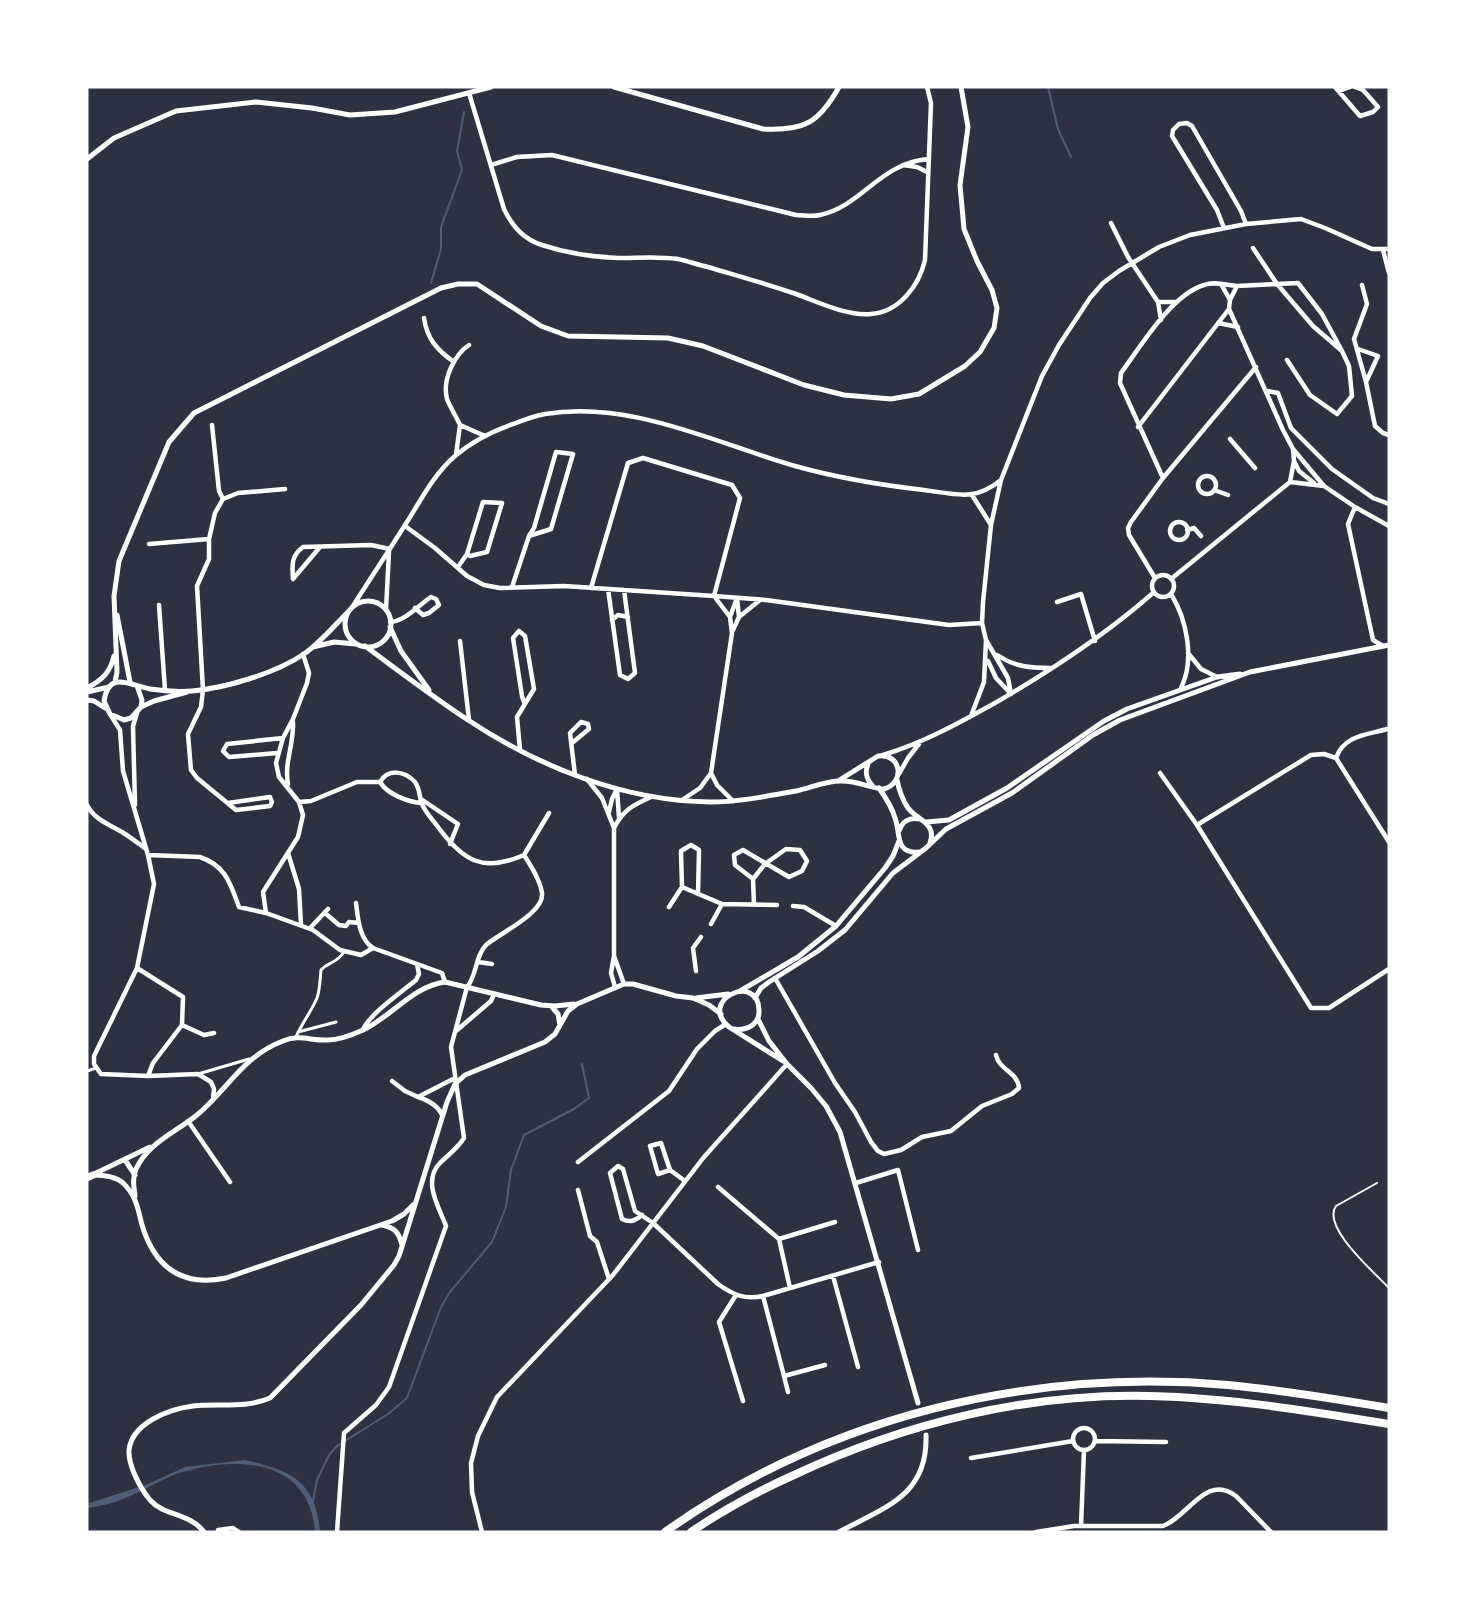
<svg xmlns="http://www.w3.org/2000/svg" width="1476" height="1619" viewBox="0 0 1476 1619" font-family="Mulish,sans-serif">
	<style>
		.water { fill: #4f5d75 }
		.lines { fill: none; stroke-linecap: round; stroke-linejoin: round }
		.stream { stroke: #4f5d75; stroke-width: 2 }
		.service { stroke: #fff; stroke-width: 2 }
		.pedestrian { stroke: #fff; stroke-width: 3 }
		.minor { stroke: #fff; stroke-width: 4.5 }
		.tertiary { stroke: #fff; stroke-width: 5 }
		.primary { stroke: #fff; stroke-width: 7 }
		.motorway { stroke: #fff; stroke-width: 8 }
	</style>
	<rect width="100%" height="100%" fill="#2d3142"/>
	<!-- water -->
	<path class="water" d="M245,1460C290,1470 316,1481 320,1532H315C310,1461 242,1456 187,1471C165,1476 144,1491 123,1499C112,1504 99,1506 87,1508V1504L148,1484L185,1467Z"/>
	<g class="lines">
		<!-- stream -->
		<path class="stream" d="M1048,87L1058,129L1071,157
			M431,283L441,249V227L462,170L457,151L464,112
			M313,1501L317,1480L329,1455L337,1446L388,1414L407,1398L441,1307L450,1292L492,1242L506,1207L511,1170L524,1135L574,1109L589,1098L582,1064"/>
		<!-- service -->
		<path class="service" d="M1377,1183L1336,1206C1321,1227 1375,1273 1389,1288"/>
		<!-- pedestrian -->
		<path class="pedestrian" d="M298,1032L336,1022
			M296,1037C302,1023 311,1012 317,998C320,990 320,979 321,970C329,961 335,965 344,952
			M87,1071L96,1068
			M198,1074L249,1059"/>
		<!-- minor -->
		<path class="minor" d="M1335,87L1360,116L1373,112L1378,107L1363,90L1355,87
			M1339,91L1350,87
			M469,93L504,209C512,226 523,239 542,245C566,253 593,257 618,258C637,258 659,256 678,259C688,261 698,265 708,267C738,276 767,284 796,294C818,302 846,316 871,314C899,312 919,286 925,260L931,103L927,87
			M491,165L517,157L552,155L796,215C804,215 812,217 820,215C862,206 880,163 928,159
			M903,165L917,167L927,172
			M1111,223L1128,257L1158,302L1161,320
			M1224,228L1217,210L1172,136L1173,130L1179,124L1187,123L1192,126L1241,211L1246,224
			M1253,248L1277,284
			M1383,250L1389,273
			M1298,283L1322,314L1342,351L1313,326L1277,284Z
			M1221,284L1230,300
			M1277,284L1237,286L1230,300L1229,309L1283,430L1293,449L1324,486L1355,507L1389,526
			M1362,285L1367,304L1354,339L1366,382L1375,426L1383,433L1389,435
			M1158,302H1176
			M424,318C427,339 437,350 454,362
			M1218,323L1238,327
			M469,345C454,355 442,380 447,399C450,407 456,416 460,425L485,436
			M1358,349L1378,356L1366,382
			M1287,360L1310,395L1337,414L1352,396L1349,366L1342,351
			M1267,391L1278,393L1291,428L1332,469L1373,498L1389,504
			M212,425L219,491L223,499
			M1138,427L1229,309
			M1230,439L1255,468
			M456,455L460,425
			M1294,461L1299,471L1314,483
			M1198 485a9 9 0 1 1 18 0a9 9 0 1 1-18 0Z
			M1163,478L1120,383L1121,373C1141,346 1171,295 1204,285C1214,281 1226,285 1237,286
			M1290,482L1294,461L1293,449
			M1214,490L1228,495
			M972,495L991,525
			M1355,507L1348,524L1373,640L1383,646
			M1170 531a9 9 0 1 1 18 0a9 9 0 1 1-18 0Z
			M405,526L435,548L467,576L484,585L500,588L564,586L714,596L766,600L949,625L982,623
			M1187,530L1194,528L1201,536
			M149,544L209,539
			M320,547L293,579C292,565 291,556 303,547L371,545L390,549
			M458,567L467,554L483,502L502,503L487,552L470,556L467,554
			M1152 586a11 11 0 1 1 22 0a11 11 0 1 1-22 0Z
			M1155,578L1129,535L1128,528L1131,522L1163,478L1256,367
			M1171,579L1290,482L1324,486
			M512,587L529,536L534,528L556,452L573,454L551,529L529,536
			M591,588L628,463L643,458L732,485L740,498L714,596L730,617
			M608,589L620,675L628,679L635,673L624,590
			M1171,594C1187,620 1195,660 1181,688
			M1057,602L1081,594L1095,641
			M159,605L165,690
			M353,606C370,579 388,552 405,525C420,502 433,475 455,456C471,442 491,432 510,425C522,421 533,416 545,414C631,400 715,443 795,466C838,478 880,485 924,490C956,494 974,502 1001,480
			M386,610L389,551
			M739,617L760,600
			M612,620L618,615L628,617
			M390,622C404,622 419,605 431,597L436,599L439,605L429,613L423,615L415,608
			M733,630L739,617L737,598
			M986,640L1008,678L1011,694
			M460,641L469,720
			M1188,653L1201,669L1217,677
			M997,655C1015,667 1030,668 1052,668
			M988,661L996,678L1011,694
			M110,714L120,730L123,771L148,855L154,884L137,968L94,1056V1064L101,1074L148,1076L198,1074L211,1082L214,1089L213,1100
			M971,716L984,682L986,640L982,623L983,602L991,525L1001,480L1042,376L1059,345L1090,298L1103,283L1119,271L1159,247L1190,235L1246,224L1301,219L1325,228L1372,249H1389
			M572,743L589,729L588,724L581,722L570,733L575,775
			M520,750L517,717L534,689L525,636L519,631L513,638L522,696L524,702
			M277,753L229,757L223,751L227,744L283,738
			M883,755C923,743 959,723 995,703C1052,670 1104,636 1153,593
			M1336,758L1389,842
			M1336,758C1344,735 1367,735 1387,729
			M711,773L717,785L733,801
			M1160,773L1197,825L1311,1008H1329L1389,969
			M899,774L908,758L919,744
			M587,779L602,798L614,828V956L611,973L615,987
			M288,784C284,762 294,745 293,722
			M617,789L619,818
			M421,799L458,824L450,844
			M682,800L700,788L711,773L732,633L730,617L737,598
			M299,802L311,801L357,782H380
			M228,803L270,797L272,802L270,806L236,810L197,778L191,770L188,734L201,707L203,690L197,586L209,559V539L215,513L223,499L238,493L285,489
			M421,803C408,802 387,794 380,782C388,768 405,771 415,782C420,789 419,796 422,804C425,812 433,820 438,827C463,861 483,873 524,855L549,813
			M87,805C94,819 108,824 122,832C130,837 138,843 146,849
			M135,805L133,726L137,713
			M609,812L612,799L617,789
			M1197,825L1311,755L1324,754L1336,758
			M614,828C623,810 633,805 651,797
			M288,853L299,889L301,925
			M148,855L200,857C226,866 230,883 239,907L266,913L313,930L340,950L361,955L373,948L442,973L445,982
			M753,879L735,865L734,855L743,850L789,877L802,871L807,861L800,850L786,849L765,864L753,879L754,905
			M682,887L681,851L691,845L699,850L698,894
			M356,903C358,918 359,939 373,948
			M793,906L804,907L836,926
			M669,907L682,887L722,904L777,905
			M266,913L263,892L298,837L303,815L299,802L279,777L276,763L283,738L293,719L307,683L309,673L303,654
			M325,913L339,925L346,926L349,922L359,923
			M711,924L722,904
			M310,928L328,909
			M614,956L624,984
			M478,962L492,964
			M137,968L183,997L182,1025L153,1063L148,1076
			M696,971L693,948L701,937
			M775,978L835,1083L855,1112L871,1142L878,1151L884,1154L901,1150L922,1137L951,1131L982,1106L1012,1094L1019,1088C1018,1072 999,1070 996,1055
			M182,1025L204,1035L214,1033
			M363,1030C368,1015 403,991 416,980L419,974L417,964
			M456,1031L491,1001L494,994
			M392,1081L405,1091L418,1097L455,1078
			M418,1097C427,1100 438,1105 442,1115
			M188,1121L230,1182
			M578,1162L669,1091L697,1049L715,1031L726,1024
			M670,1170L661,1143L650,1146L658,1174L670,1170L685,1181
			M856,1183L898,1170L918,1250
			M718,1187L779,1239L790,1288
			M578,1190L590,1236L597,1242L609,1279
			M642,1215C635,1221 630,1223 622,1219L610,1173L618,1166L623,1169L635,1211L653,1223L718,1284C733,1295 745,1300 763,1296L879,1262
			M779,1239L835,1222
			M833,1276L858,1367
			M736,1295L719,1322L743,1401
			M763,1296L784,1376L825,1365
			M784,1376L788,1392
			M1073 1439a11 11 0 1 1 22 0a11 11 0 1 1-22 0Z
			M1095,1441L1166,1442
			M971,1458L1073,1441
			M1081,1526L1084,1450
			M218,1530L233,1528L239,1532
			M337,1532L344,1433L376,1405L389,1387L446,1226C439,1207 422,1181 440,1163C449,1154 457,1149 464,1138L451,1047L467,987C477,976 475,956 486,945C498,934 545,913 542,893C540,880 531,866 524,855
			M482,1532L472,1492L471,1463L478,1436L497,1397L613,1275L704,1157L787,1064
			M1036,1532L1074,1526H1163C1188,1517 1206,1473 1236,1496L1271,1532"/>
		<!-- tertiary -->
		<path class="tertiary" d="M614,87L763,129C804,131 819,123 839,87
			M87,159L114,138L176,111L256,102L312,108L350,115L395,112L491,87
			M345 624a23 23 0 1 1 46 0a23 23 0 1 1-46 0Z
			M117,615L130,682
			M390,627L401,651L429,690
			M365,646C399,671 433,697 468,720C539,767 624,801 710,802C739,802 768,796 796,791C810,788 826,781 840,781C856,780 869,788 884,789C906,782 901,753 878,756L838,781
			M313,647L334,642L356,644
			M1250,672L1389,645
			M115,682L117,672L114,596L119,561L169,442L194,413L441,288L458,284H477L541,326L568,336L668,338L703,346L804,385L844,395L891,399L919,394L965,366L980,352L994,328L997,308L992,290L977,261L964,229L960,185L968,127L961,87
			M137,686L142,700L141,707
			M87,688C102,680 110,673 114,656
			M87,692L109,687
			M187,692L154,701L141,707L131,718L124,720L110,714L104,701C109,669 131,686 150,689C163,691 179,692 192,691C226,688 276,673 304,654C320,643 334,626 348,612
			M87,700L94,701L105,708
			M868,764C865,771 866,779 872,785
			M897,780C899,790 902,799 908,808C918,821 937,823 930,843
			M879,788C886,798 892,807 895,818C901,833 894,854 919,852
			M926,822L949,820L1007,788L1104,721L1127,709L1217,677L1240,674
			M899,831C902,822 909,817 919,819
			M740,991L798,957L836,926L885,868L893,856L899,841
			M696,998L728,994
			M755,998L761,988L769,982L818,951L845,930L893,873L926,848L946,829L1012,793L1093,735L1120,720L1250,672
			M552,1007L558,1014L560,1025
			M758,1019L769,1041L787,1064L811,1088L826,1106L840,1132L918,1403
			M733,1029C746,1031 760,1025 759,1010C758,972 697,1000 729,1027L783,1061
			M125,1160L135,1175
			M94,1174L150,1147
			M93,1175C104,1175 115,1176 123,1183C136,1195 138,1209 142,1225C155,1268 182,1287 226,1278L392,1221L404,1214L413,1205
			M135,1196C134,1187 132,1178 136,1169C148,1143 176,1132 197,1115C228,1089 243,1056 283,1041C299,1034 311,1041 328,1040C340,1040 352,1035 363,1030C391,1017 413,986 445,982L541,1005L555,1006L574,1004
			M381,1225C394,1227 399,1232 402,1245
			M204,1532C190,1513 164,1516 150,1500C140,1488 128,1465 129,1450C132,1423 169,1409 193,1406C220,1403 244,1409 270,1398L361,1305L394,1265L399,1256L447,1102L455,1084L465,1075L545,1042L555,1034L568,1011L577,1004L624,984H633L676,996L693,998L709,1005L721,1014
			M839,1532C885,1507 928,1496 926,1435"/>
		<!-- primary -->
		<path class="primary" d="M87,1178L93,1175"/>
		<!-- motorway -->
		<path class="motorway" d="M665,1532C828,1416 1030,1368 1228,1385C1282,1390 1336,1399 1389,1408
			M691,1532C723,1510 758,1491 794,1475C905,1423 1027,1393 1150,1396C1231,1398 1310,1411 1389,1424"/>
	</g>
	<!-- border -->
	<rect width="1476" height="1619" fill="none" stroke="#ffffff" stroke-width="177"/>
</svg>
